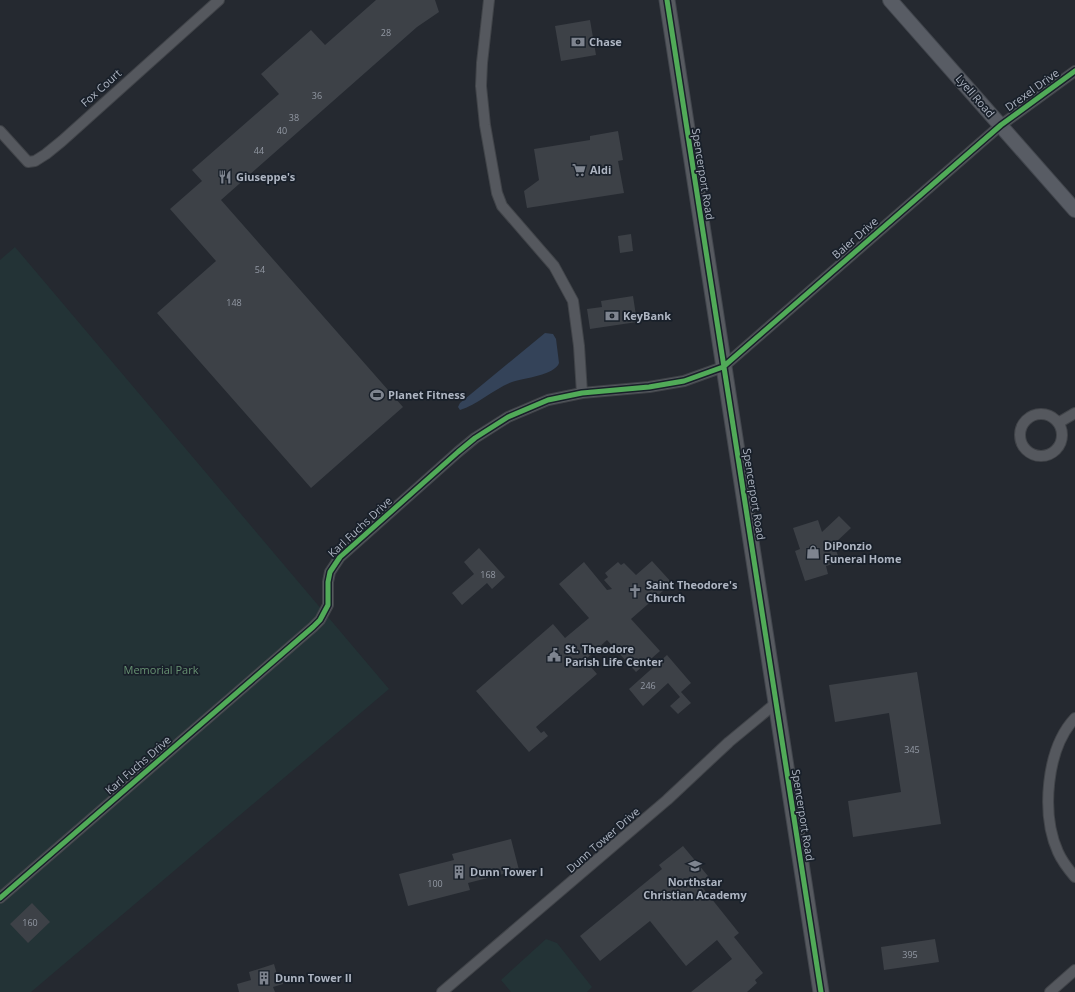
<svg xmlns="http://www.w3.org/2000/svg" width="1075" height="992" viewBox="0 0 1075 992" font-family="'Open Sans',sans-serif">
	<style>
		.green { fill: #233336 }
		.water { fill: #344359 }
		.building { fill: #3d4147 }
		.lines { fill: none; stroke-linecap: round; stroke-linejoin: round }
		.street-casing { stroke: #414449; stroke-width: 12 }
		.secondary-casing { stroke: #42464d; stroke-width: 16 }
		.primary-casing { stroke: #42464d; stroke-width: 17 }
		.street { stroke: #55585e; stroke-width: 10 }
		.secondary { stroke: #585c64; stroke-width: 14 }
		.primary { stroke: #575a60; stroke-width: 15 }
		.cycleway-casing { stroke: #19202a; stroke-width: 8 }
		.cycleway { stroke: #51ab58; stroke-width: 5 }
		.labels { text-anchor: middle; stroke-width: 3.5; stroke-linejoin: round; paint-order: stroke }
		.number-label { font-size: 9px; fill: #9298a3 }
		.poi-label { font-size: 11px; font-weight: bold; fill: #aeb5c2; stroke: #19202a; text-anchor: start }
		.street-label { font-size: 11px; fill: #aeb5c2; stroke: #19202a }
		.park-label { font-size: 11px; fill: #679172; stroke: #19202a }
	</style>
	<rect width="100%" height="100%" fill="#252930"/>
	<!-- green -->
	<path class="green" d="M15,247L389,689L31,992H0V260Z
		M546,939L557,943L592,987L587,992H511L501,980Z"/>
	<!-- water -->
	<path class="water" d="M545,333L553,334L556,339L559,363C555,375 524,378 512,382C494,389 477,405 460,410L458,407L460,403Z"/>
	<!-- building -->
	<path class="building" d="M376,0H435L439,12L417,27L221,200L403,407L311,488L157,313L216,261L170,209L202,181L192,170L279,94L261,74L311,30L325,45Z
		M590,20L596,55L561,61L555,26Z
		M618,131L623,160L618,161L624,193L527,208L524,191L539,180L534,149L590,140V136Z
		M631,234L633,251L620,253L618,236Z
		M633,296L637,322L590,329L587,309L602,307L601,301Z
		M839,516L851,528L834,544L840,562L826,566L828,574L805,581L795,551L800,549L793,528L818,520L822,532Z
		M479,548L505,577L492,589L487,583L462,605L452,593L474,574L464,562Z
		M652,561L672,583L631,619L660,651L636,672L607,640L585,660L597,674L536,727L541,733L544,731L548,736L529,752L476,691L553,624L565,638L589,618L559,584L584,562L607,590L612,589L604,580L608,577L605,573L618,562L621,565L624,563L636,575Z
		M667,655L691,683L681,692L691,703L678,714L670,706L680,697L668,683L643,706L629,689Z
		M917,672L941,824L853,837L848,801L901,792L889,713L835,722L829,685Z
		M511,839L519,870L468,883L470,890L408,906L399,874L454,860L452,854Z
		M683,846L708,876L699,883L739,933L734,937L763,973L755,980L757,983L747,992H691L732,959L717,940L686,966L650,921L600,961L580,936L662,869L659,865Z
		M32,903L50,922L28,943L10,924Z
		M935,939L939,962L884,970L881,947Z
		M274,964L278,978L281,977L283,984L273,987L275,992H239L237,984L251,980L249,972Z"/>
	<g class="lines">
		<!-- street casing -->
		<g class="street-casing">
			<path id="street" d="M489,0L482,63L481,86L485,125L497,193L502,206L554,266L573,301L579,346L582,393
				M0,131L28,162L35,161L46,154L62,141L219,0
				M1020 435a21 21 0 1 1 42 0a21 21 0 1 1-42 0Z
				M1058,423L1075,413
				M1075,718C1046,749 1041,814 1058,852C1062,861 1069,870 1075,877
				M0,898L313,627L320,620L328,605V582L330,572L340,557L458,452L475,438L508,417L548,400L582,393L649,387L684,381L723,367L1001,125L1075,71
				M442,992L667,800L729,742L776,703
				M1050,992L1075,970"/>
		</g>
		<!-- secondary casing -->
		<g class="secondary-casing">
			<path id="secondary" d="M890,0L1075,210"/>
		</g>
		<!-- primary casing -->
		<g class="primary-casing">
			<path id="primary" d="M667,0L821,992"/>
		</g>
		<!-- street -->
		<use href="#street" class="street"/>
		<!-- secondary -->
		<use href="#secondary" class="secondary"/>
		<!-- primary -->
		<use href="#primary" class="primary"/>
		<!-- cycleway casing -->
		<g class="cycleway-casing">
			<path id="cycleway" d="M667,0L821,992
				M0,898L313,627L320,620L328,605V582L330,572L340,557L458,452L475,438L508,417L548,400L582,393L649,387L684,381L723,367L1001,125L1075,71"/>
		</g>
		<!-- cycleway -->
		<use href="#cycleway" class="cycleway"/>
	</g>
	<!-- icons -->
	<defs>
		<g id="bank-bare" transform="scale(1.08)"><path d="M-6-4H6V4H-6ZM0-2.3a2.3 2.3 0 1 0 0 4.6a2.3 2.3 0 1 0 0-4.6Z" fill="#7e848f" stroke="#19202a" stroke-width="2.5" paint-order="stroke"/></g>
		<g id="supermarket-bare" transform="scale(1.08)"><path d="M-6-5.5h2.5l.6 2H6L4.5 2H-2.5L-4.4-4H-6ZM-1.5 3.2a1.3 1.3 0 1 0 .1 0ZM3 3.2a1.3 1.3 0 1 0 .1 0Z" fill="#7e848f" stroke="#19202a" stroke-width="2.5" paint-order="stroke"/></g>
		<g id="restaurant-bare" transform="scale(1.08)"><path d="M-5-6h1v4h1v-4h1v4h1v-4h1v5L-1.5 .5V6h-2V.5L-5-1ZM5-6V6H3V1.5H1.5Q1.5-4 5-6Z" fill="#7e848f" stroke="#19202a" stroke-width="2.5" paint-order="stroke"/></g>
		<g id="stadium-bare" transform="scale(1.08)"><path d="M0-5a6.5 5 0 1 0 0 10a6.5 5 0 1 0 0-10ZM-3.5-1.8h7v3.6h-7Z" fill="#7e848f" stroke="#19202a" stroke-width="2.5" paint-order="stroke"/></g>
		<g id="shop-bare" transform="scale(1.08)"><path d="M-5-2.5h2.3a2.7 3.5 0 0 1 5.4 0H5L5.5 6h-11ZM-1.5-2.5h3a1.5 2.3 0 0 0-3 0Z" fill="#7e848f" stroke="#19202a" stroke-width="2.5" paint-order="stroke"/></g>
		<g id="church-bare" transform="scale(1.08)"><path d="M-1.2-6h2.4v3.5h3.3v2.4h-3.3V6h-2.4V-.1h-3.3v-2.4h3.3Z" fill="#7e848f" stroke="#19202a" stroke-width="2.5" paint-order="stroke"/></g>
		<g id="civic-bare" transform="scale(1.08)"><path d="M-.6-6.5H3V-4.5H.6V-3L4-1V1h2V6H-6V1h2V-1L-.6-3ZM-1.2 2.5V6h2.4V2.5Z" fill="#7e848f" stroke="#19202a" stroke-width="2.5" paint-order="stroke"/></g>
		<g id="school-bare" transform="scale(1.08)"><path d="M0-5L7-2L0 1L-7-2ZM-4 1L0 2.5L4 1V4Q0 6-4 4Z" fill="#7e848f" stroke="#19202a" stroke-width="2.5" paint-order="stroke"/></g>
		<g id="building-bare" transform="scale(1.08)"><path d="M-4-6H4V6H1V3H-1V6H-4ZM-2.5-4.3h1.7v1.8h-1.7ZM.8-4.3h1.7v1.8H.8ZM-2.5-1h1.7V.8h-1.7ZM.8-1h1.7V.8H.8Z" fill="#7e848f" stroke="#19202a" stroke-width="2.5" paint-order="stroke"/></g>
	</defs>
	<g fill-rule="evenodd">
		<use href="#bank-bare" x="578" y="42"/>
		<use href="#supermarket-bare" x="579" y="170"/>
		<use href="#restaurant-bare" x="225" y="177"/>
		<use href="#bank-bare" x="612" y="316"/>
		<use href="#stadium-bare" x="377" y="395"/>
		<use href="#shop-bare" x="813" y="552"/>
		<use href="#church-bare" x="635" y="591"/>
		<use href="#civic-bare" x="554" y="655"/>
		<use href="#school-bare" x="695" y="866"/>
		<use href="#building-bare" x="459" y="872"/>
		<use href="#building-bare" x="264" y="978"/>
	</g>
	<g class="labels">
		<!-- number labels -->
		<g class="number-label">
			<text x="386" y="36">28</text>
			<text x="317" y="99">36</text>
			<text x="294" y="121">38</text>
			<text x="282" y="134">40</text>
			<text x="259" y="154">44</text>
			<text x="260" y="273">54</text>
			<text x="234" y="306">148</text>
			<text x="488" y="578">168</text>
			<text x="648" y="689">246</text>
			<text x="912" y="753">345</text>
			<text x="435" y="887">100</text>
			<text x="30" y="926">160</text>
			<text x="910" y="958">395</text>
		</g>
		<!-- poi labels -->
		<g class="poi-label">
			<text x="589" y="46">Chase</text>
			<text x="590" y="174">Aldi</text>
			<text x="236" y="181">Giuseppe's</text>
			<text x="623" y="320">KeyBank</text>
			<text x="388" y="399">Planet Fitness</text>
			<text x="824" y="550">DiPonzio<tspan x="824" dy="13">Funeral Home</tspan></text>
			<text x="646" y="589">Saint Theodore's<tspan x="646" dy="13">Church</tspan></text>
			<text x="565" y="653">St. Theodore<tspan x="565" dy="13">Parish Life Center</tspan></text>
			<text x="470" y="876">Dunn Tower I</text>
			<text x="695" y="886" text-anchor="middle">Northstar<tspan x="695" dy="13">Christian Academy</tspan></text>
			<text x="275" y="982">Dunn Tower II</text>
		</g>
		<!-- street labels -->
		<g class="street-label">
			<text transform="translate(101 88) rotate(-42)" y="4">Fox Court</text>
			<text transform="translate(1032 90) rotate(-36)" y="4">Drexel Drive</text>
			<text transform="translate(975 96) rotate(49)" y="4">Lyell Road</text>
			<text transform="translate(703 174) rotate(81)" y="4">Spencerport Road</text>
			<text transform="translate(855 238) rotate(-41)" y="4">Baier Drive</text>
			<text transform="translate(754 494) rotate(81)" y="4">Spencerport Road</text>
			<text transform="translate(360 527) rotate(-43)" y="4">Karl Fuchs Drive</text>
			<text transform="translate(138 765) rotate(-41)" y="4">Karl Fuchs Drive</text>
			<text transform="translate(803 815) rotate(81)" y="4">Spencerport Road</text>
			<text transform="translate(603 840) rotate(-41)" y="4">Dunn Tower Drive</text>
		</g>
		<!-- park labels -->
		<g class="park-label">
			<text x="161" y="674">Memorial Park</text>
		</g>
	</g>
</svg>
